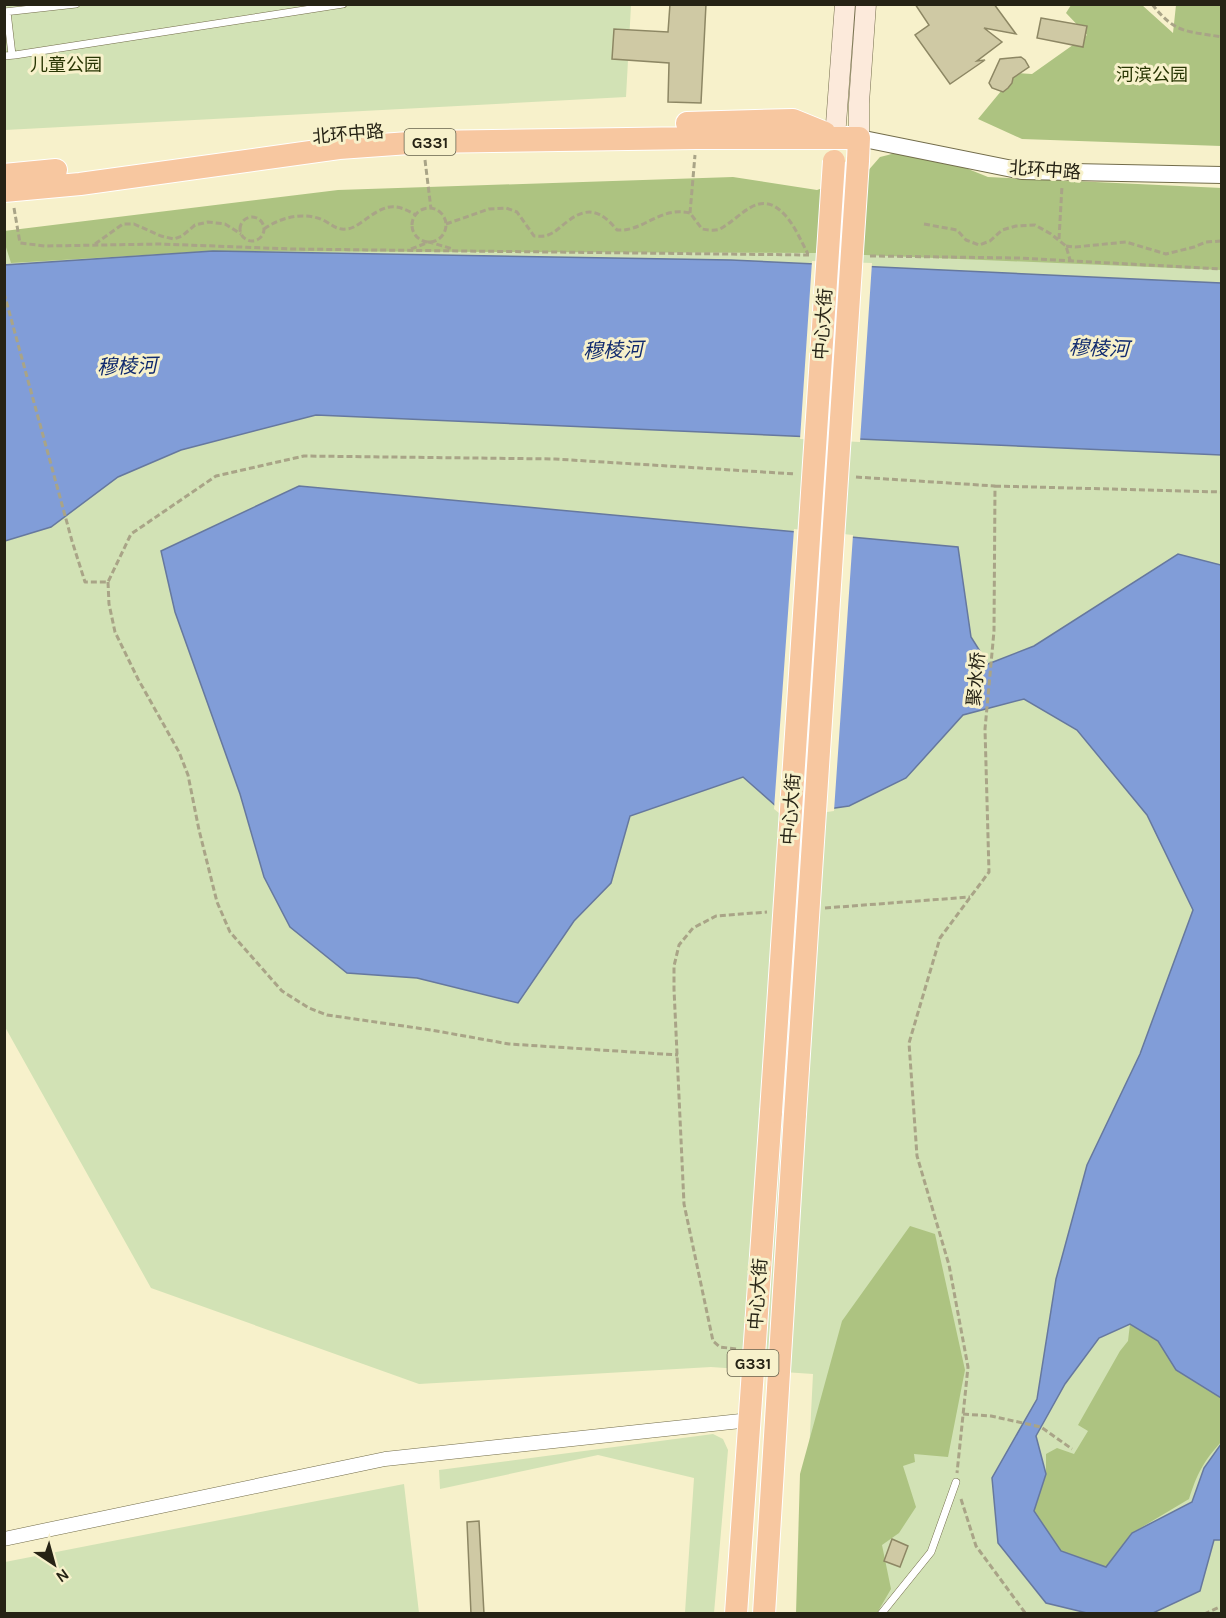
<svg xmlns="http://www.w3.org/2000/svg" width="1226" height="1618" viewBox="0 0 1226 1618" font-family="Karla,'Noto Sans SC',sans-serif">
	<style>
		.green { fill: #d2e2b5 }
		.forest { fill: #adc381 }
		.water { fill: #819dd8; stroke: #66789e; stroke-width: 1.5 }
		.pier { fill: #f7f1cb }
		.building { fill: #cfc9a4; stroke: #8d8764; stroke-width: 1.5 }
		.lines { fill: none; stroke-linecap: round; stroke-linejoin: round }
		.service-casing { stroke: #726c4a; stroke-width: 8 }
		.minor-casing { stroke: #726c4a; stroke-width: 15 }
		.tertiary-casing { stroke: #726c4a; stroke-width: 18 }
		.secondary-casing { stroke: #726c4a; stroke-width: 21 }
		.trunk-casing { stroke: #fff; stroke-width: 24 }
		.path { stroke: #a9a487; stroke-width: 3; stroke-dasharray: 6 3; stroke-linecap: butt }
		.service { stroke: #fff; stroke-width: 7 }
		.minor { stroke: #fff; stroke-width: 14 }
		.tertiary { stroke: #fff; stroke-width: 16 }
		.secondary { stroke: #fceadb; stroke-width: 20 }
		.trunk { stroke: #f7c7a0; stroke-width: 22 }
		.trunk-bridge-casing { stroke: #fff; stroke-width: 24; stroke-linecap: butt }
		.trunk-bridge { stroke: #f7c7a0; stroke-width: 22 }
		.labels { text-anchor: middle; stroke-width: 6; stroke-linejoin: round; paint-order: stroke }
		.shield { fill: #f7f1cb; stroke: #65614c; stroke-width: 1.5 }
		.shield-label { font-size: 16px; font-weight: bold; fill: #262315 }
		.park-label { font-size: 18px; fill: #293604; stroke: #f7f1cb }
		.street-label { font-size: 18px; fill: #262315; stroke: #f7f1cb }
		.water-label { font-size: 20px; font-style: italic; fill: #102a6e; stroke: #f7f1cb }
	</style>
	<rect width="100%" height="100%" fill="#f7f1cb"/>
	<!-- green -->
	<path class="green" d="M5,5H631L626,97L5,130Z
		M899,145L985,182L1221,189V1613H801L813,1374L711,1367L419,1384L151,1288L5,1027V541L50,527L5,374L4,236L818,195L867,178Z
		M713,1434L723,1439L728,1450L714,1613H685L694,1478L598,1455L440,1489L439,1470Z
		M404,1484L419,1613H5V1562Z"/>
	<!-- forest -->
	<path class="forest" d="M1071,5H1142L1173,33L1176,5H1221V146L1022,139L978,119L1016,73L1032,74L1087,35L1066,13Z
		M916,148L988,177L1222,188L1221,270L818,253L213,251L11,263L5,244L4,231L338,190L733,177L817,190L866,173L880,157Z
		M910,1226L935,1234L965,1370L948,1457L914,1454L915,1462L903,1466L916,1507L899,1533L882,1545L891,1589L877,1613L796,1614L800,1474L842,1321Z
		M1130,1324L1158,1341L1176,1370L1221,1398V1442C1203,1462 1197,1474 1189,1499L1132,1533L1106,1567L1061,1551L1034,1511L1046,1474V1454L1057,1448L1074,1454L1088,1431L1078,1425L1120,1351L1128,1341Z"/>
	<!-- water -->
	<path class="water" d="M213,251L731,260L1221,283V455L316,415L181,450L118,477L51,527L5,541L4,265Z
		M299,486L958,547L971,637L988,664L1034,646L1178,554L1221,565V1398L1176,1370L1158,1341L1130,1324L1099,1338L1065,1384L1036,1436L1046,1474L1034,1511L1061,1551L1106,1567L1132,1533L1192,1502L1204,1468L1221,1444V1540H1214L1200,1591L1153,1613H1087L1046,1603L998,1543L992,1478L1037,1399L1056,1279L1087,1165L1140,1054L1193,910L1147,815L1077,730L1024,699L963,715L906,778L849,806L786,815L743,777L630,816L611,883L574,921L518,1003L417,978L347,973L290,927L264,877L240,794L175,612L161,551Z"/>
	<!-- pier -->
	<path class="pier" d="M812,261L872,263L860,442L800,439Z
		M794,529L853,535L834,811L785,818L774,809Z"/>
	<!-- building -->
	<path class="building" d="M670,4H706L701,103L668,102L669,63L612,59L614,29L668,32Z
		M915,4H994L1016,34L984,28L1002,42L977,61L985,60L950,84L915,35L929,25Z
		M1041,18L1087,26L1083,47L1037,38Z
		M1021,57L1025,60L1029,67L1013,78L1012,83L1008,88L1003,92L992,88L989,83L1000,59Z
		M479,1521L484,1614H471L467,1522Z
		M892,1539L908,1546L900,1567L884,1561Z"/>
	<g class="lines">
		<!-- service casing -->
		<g class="service-casing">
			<path id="service" d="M4,12L76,4
				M7,12L12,55
				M4,56L15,55L343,4
				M881,1614L931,1552L956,1482"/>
		</g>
		<!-- minor casing -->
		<g class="minor-casing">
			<path id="minor" d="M4,1539L385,1459L750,1420"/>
		</g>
		<!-- tertiary casing -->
		<g class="tertiary-casing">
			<path id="tertiary" d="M859,138L1022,171L1222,175"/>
		</g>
		<!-- secondary casing -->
		<g class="secondary-casing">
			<path id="secondary" d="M835,137L845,4
				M859,138V103L866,4"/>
		</g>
		<!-- trunk casing -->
		<g class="trunk-casing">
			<path id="trunk" d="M687,123L793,120L825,133
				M4,175L56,170
				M4,191L80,184L339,148L423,142L696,138H859L858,161
				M736,1614L771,1112
				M764,1614L795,1114"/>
		</g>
		<!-- path -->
		<path class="path" d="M1152,4C1175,34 1187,31 1222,37
			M425,160L431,209
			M14,208L20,243L45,246L160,244L292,249L809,255
			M412 225a17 17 0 1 1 34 0a17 17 0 1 1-34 0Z
			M690,213L695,155
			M240 229a12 12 0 1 1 24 0a12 12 0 1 1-24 0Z
			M446,224L489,209L506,208L517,212L534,236C539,236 544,237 548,235C556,232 561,226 568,221C589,205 602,212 617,230C644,232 659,206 690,213L702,229C708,230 715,231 720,229C742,217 759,188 784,214C794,224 801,241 808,254
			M924,224L957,230L966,240L979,245L990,241L1002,230L1016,226L1035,225L1051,234L1066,246L1070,260
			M264,229C281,217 305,211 325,221C332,225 337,230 346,229C352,229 357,225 362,222C384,206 392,201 416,215
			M1059,239L1062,186
			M95,244L123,224H134L161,236L174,239L182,236L195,225L208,222L225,224L241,234
			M1066,246L1075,247L1126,242L1166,254L1194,247L1206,242L1222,241
			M411,249L429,242L453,249
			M870,256L1018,258L1222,269
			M4,293L72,541L85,582H108L131,534L216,476L304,456L555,459L796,474
			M856,477L995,486L994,631L985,729L989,872L940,938L909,1043L917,1156L949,1265L968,1367L957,1473
			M995,486L1222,492
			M108,582L109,604L115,632L138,679L179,752L188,775L199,830L217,902L230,932L282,991L309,1008L327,1015L431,1030L509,1044L678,1055
			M825,908L970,897
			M736,1349L720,1347L713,1341L684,1204L674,989V966L679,945L693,928L716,916L767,912
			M963,1414L991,1416L1041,1427L1072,1449
			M961,1499L976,1546L1026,1614
			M1204,1614L1222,1606"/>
		<!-- service -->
		<use href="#service" class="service"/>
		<!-- minor -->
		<use href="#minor" class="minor"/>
		<!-- tertiary -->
		<use href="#tertiary" class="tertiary"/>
		<!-- secondary -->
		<use href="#secondary" class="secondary"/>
		<!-- trunk -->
		<use href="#trunk" class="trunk"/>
		<!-- trunk-bridge casing -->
		<g class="trunk-bridge-casing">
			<path id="trunk-bridge" d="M771,1112L834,161
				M795,1114L858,161"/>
		</g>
		<!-- trunk-bridge -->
		<use href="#trunk-bridge" class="trunk-bridge"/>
	</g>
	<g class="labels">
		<!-- shield labels -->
		<g class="shield">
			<rect x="404.5" y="129" width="51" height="26" rx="4.5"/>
			<rect x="727.5" y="1350" width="51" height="26" rx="4.5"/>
		</g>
		<g class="shield-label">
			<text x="430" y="148">G331</text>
			<text x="753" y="1369">G331</text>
		</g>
		<!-- park labels -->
		<g class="park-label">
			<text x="66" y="71">儿童公园</text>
			<text x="1152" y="81">河滨公园</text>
		</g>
		<!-- street labels -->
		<g class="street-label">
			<text transform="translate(348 134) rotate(-5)" y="6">北环中路</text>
			<text transform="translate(1045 170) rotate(4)" y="6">北环中路</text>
			<text transform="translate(823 324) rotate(-86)" y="6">中心大街</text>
			<text transform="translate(976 679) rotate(-85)" y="6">聚水桥</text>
			<text transform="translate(791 809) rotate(-86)" y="6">中心大街</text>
			<text transform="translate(758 1294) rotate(-86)" y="6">中心大街</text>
		</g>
		<!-- water labels -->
		<g class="water-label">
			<text transform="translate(1099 348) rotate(2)" y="7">穆棱河</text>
			<text transform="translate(613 350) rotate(-2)" y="7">穆棱河</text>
			<text transform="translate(127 366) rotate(-2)" y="7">穆棱河</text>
		</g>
	</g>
	<!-- border -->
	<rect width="1226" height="1618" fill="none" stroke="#262315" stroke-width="12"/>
	<!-- north arrow -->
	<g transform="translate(54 1564) rotate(144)" stroke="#f7f1cb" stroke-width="4.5" paint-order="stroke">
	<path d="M0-4.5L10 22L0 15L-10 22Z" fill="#262315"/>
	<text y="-9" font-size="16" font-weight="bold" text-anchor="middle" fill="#262315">N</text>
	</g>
</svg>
